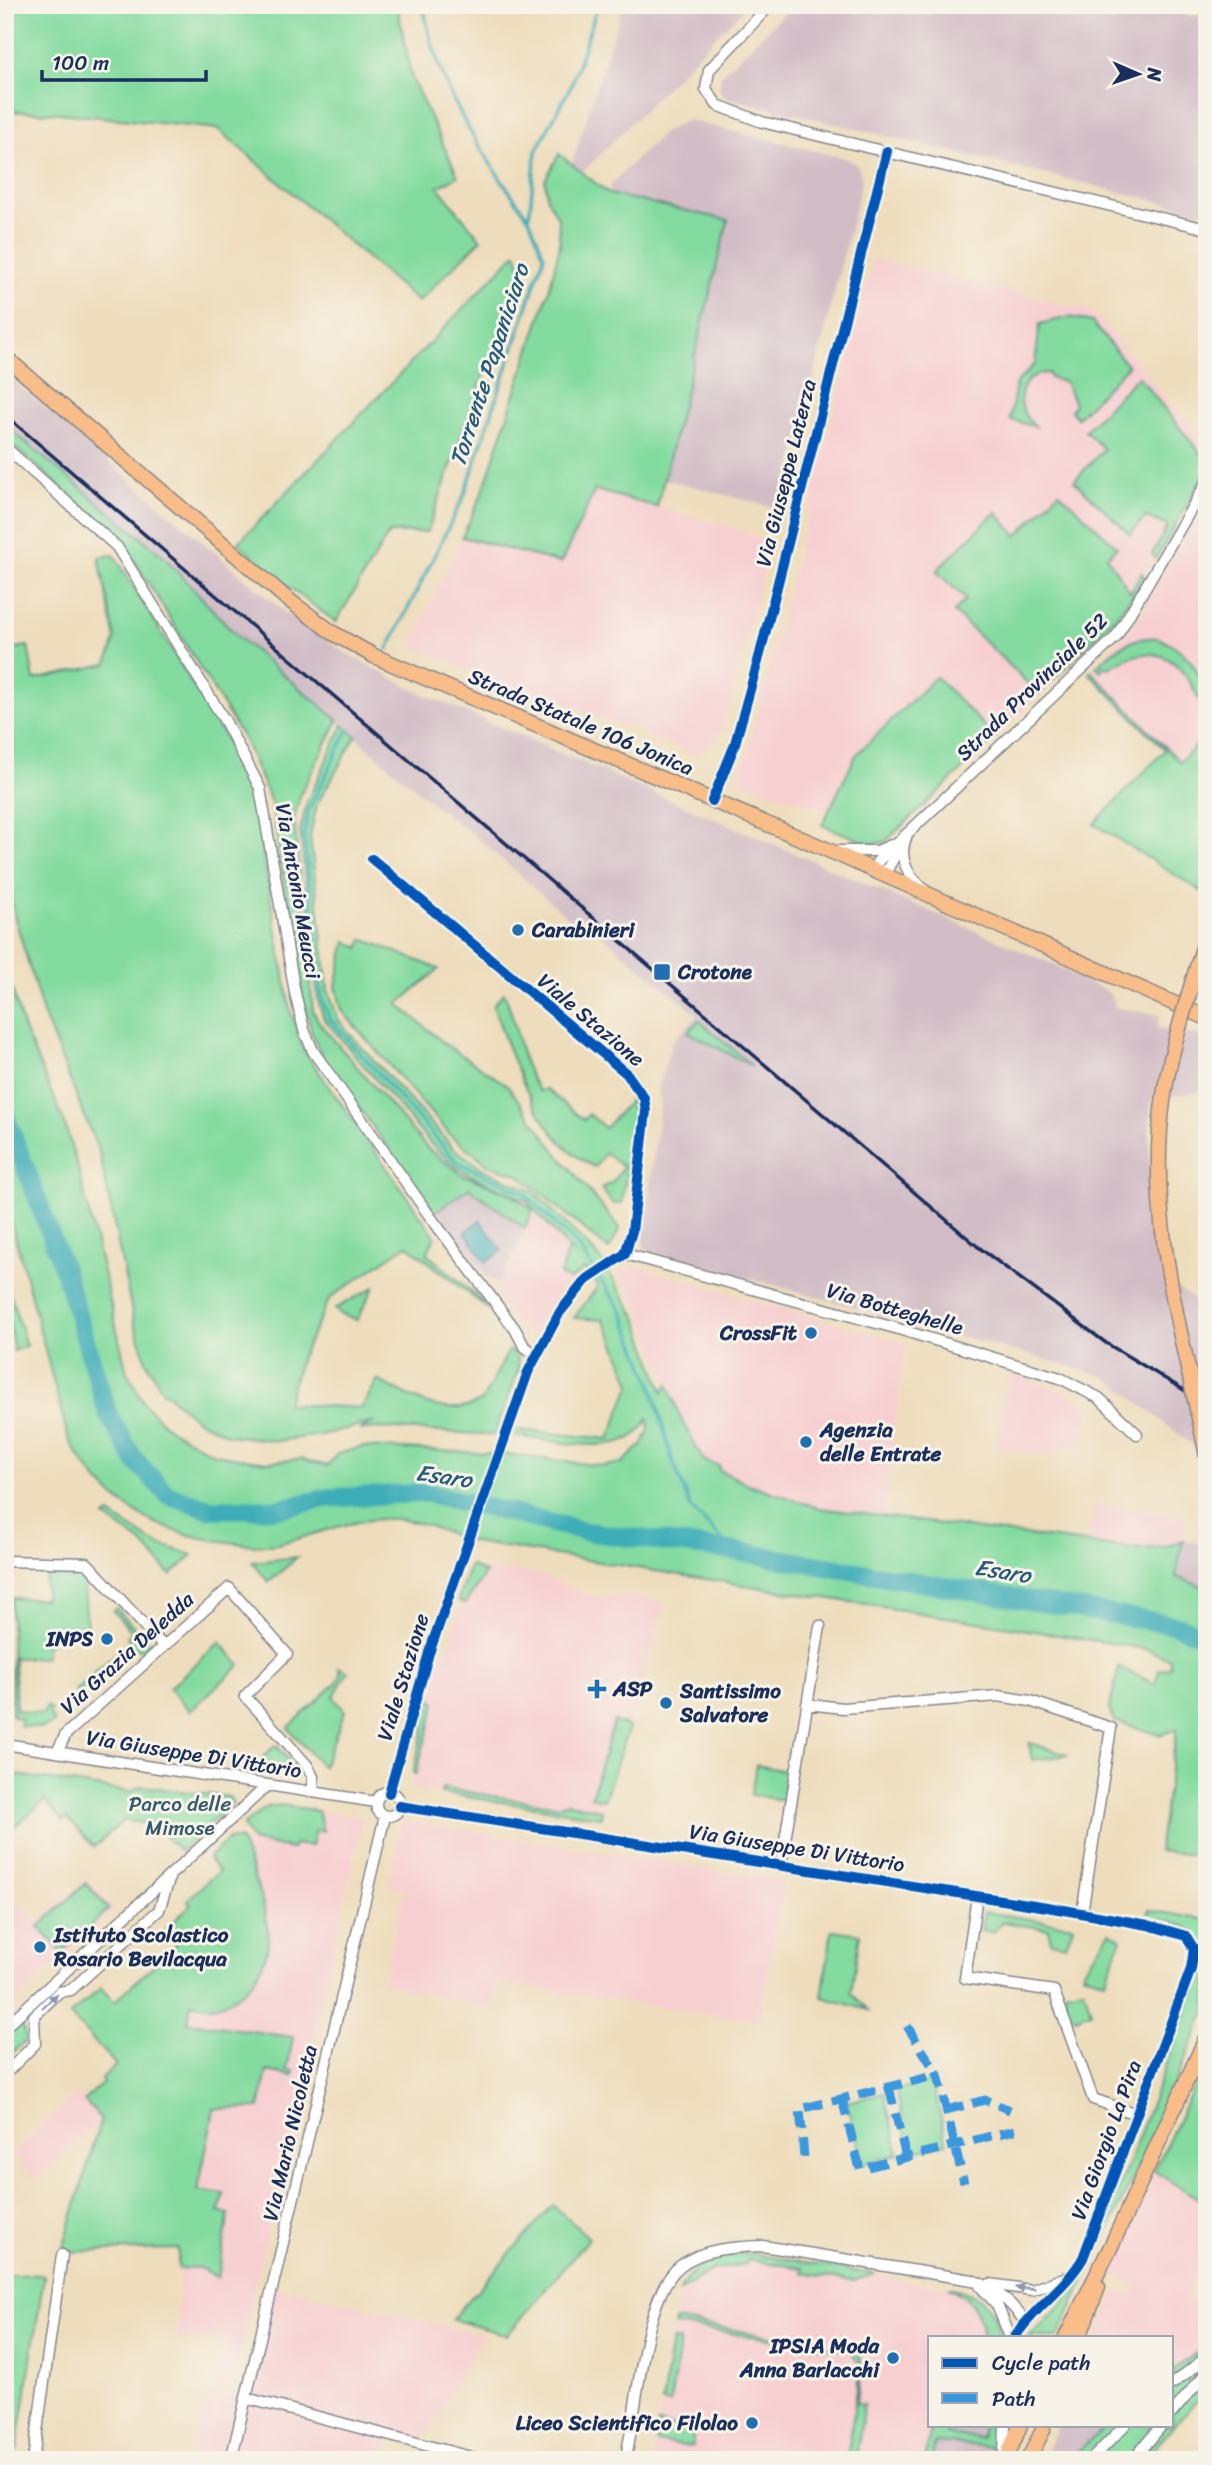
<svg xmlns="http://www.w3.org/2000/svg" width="1212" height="2465" viewBox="0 0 1212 2465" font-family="Sriracha,sans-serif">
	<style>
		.built { fill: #f7cfd1 }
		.industrial { fill: #d2bdc6 }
		.green { fill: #83db9f; stroke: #4f857e; stroke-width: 2 }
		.water { fill: #3dadb8; stroke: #2c6e8b; stroke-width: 2 }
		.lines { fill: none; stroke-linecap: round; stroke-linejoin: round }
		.stream { stroke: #3dadb8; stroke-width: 3.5 }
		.river { stroke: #3dadb8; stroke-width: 19 }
		.minor-casing { stroke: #84868d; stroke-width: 13 }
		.major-casing { stroke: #84868d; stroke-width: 17 }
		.minor { stroke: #fff; stroke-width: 10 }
		.major { stroke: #f8bd89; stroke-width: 14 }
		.rail { stroke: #1b2f5e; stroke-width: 3.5 }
		.major-bridge-casing { stroke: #84868d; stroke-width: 17; stroke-linecap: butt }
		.major-bridge { stroke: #f8bd89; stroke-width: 14 }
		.quiet { stroke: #3a97de; stroke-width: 9; stroke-dasharray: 18 9; stroke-linecap: butt }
		.cycleway-casing { stroke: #f7f3e8; stroke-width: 15 }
		.cycleway { stroke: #0057b8; stroke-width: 10 }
		.oneway { fill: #8d97ae }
		.poi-dot { fill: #1f6fb2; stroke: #f7f3e8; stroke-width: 2.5 }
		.labels { text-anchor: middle; stroke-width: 6; stroke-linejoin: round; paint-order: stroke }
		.street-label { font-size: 21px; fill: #1b2f5e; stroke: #f7f3e8 }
		.poi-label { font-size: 21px; font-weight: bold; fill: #1b2f5e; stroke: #f7f3e8; text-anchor: start }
		.park-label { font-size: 21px; fill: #355a6e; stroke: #f7f3e8 }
		.water-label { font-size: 23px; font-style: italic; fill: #275b7e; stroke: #f7f3e8 }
	</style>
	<rect width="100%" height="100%" fill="#f7f3e8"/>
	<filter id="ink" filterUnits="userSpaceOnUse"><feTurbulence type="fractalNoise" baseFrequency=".0143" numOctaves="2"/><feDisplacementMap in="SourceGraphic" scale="14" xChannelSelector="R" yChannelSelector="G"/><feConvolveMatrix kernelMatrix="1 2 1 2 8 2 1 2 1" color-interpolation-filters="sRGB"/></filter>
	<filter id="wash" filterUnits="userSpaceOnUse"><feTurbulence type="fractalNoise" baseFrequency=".00686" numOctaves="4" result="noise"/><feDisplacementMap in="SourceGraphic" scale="28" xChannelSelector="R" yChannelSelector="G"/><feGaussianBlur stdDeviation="1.57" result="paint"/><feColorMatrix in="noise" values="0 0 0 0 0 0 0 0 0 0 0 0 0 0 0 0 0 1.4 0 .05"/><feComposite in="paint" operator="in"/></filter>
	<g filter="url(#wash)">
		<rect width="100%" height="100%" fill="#eeddbc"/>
		<!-- built -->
		<path class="built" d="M873,259L1089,310L1096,315L1207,447V469L1125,606L999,735L996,738L936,677L856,755L827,811L740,781Z
			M595,490L748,532L761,541L765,549L766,562L722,731L709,746L695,755L644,735L642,730L628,724L626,728L546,695L543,701L412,646L462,537L561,563Z
			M1207,503V895L1094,824L1165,750L1089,673L1135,624Z
			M533,1210L585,1269L559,1293L533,1338L514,1321L496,1296Z
			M633,1266L905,1343L884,1515L800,1503L748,1484L719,1470V1466L703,1460L680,1417L639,1305L618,1272Z
			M1009,1374L1045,1384L1073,1397L1090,1409L1078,1448L1056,1445L1055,1456L997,1448Z
			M1094,1504L1184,1517L1183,1540L1164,1547L1132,1549L1088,1543Z
			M510,1570L542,1575L582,1593L600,1597L637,1596L665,1604L601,1817L410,1788L441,1651L448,1653L459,1612L485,1573Z
			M281,1805L363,1818L231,2389L215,2385L226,2343L214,2339L177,2338L179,2249L62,2252L101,2120L35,2179L12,2154L78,2093L84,2100L103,2083L101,2079L116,2065L241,1840L251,1841L249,1820L267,1807Z
			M403,1821L784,1881L758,2021L498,1983L490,2009L383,1983L405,1890L388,1885Z
			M87,1879L115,1909L5,2011V1892L37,1922Z
			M1154,2171L1207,2204V2257L1184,2297L1207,2310V2345L1172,2371V2337H1092L1117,2290L1132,2297L1137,2287L1112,2273L1111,2268Z
			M753,2253L957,2289L982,2298L993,2312L999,2337H930V2425H937L932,2460H652L676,2314L685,2280L697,2268L713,2260Z
			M273,2286L483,2335L421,2443L394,2435L380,2460H191L208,2393L246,2398Z"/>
		<!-- industrial -->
		<path class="industrial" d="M623,5H747L582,173L572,163Z
			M793,5H1136L1207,18V213L724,97L719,89L721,75Z
			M687,120L848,159L858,166L862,179L784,499L772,507L664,479L728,221L609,194L611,184L663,133Z
			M5,373L288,615L347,654L416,691L1048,962L1110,993L1116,1008L1160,1015L1157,1028L1207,1037V1090L1151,1099L1149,1127L1150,1201L1164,1280L1207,1308V1453L1196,1448L1105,1376L645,1250L643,1242L660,1104L658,1085L673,1041L698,1015L578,916L573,922L473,834L437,807L237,636L163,556L5,425Z
			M469,1188L525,1228L500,1284L485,1275L438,1210Z
			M1207,1515V1588L1176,1577L1183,1540L1203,1543V1518Z
			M937,2425H997L994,2460H932Z
			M1057,2425H1107L1068,2460H1043Z"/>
		<!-- green -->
		<path class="green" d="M5,5H397L412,79L458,176L438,187L481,240L418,302L218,129L60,113L5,111Z
			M559,154L609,194L728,220L657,507L595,490L561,563L462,537L482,494L549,290L560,245L558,218L547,198L545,180Z
			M516,253L522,270L427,532L389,533L336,622L291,589L238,543Z
			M1069,317L1092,322L1128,366L1077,418L1071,411L1075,403L1065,382L1050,378L1049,373C1016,373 1012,411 1037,427L1010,420L1016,383L1035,364L1040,324Z
			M1138,376L1207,461V469L1156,559L1152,554L1168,526L1146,517L1130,534L1074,481L1104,449L1085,431Z
			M5,425L163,556L237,636L338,720L301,793L294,818L313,1011L320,1024L428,1149L463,1175L511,1194L533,1210L525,1228L469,1188L435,1212L324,1060L312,1034L301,990L271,802L244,740L132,556L106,526L5,439Z
			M1059,492L1117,547L1107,557L1130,592L1142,573L1145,578L1116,617L1039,694L954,612L966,599L936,571L996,512L1017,536Z
			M114,555L232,749L254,801L290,1009L304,1051L435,1236L427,1254L479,1298L491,1311L407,1245L330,1298L301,1357L287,1404L362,1408L377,1380C410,1396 445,1421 482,1401L509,1350L517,1355L519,1369L494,1435L379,1428L359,1430L374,1422L321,1435L278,1441L228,1435L197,1420L162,1390L146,1361L134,1322L100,1155L43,1013L15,918L5,872V650L28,646L34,680L107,664L115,639L99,557Z
			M1158,638C1186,649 1201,668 1205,697L1199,700C1180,656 1153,639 1109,668L1103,666L1101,671L1096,667C1113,649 1132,636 1158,638Z
			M1091,671L1180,762L1207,735V895L1094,824L1165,750L1089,673Z
			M936,677L996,738L885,842L870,844L822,825L856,755Z
			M343,725L356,736L317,804L310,836L328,990L338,1019L349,1033L454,1149L485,1170L533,1191L600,1258L637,1318L663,1392L668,1384L680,1417L703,1460L719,1466V1470L748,1484L819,1508L1132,1549L1164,1547L1183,1540L1176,1577L1207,1588V1856L1158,1851L1177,1729L1160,1735L1114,1721L1109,1709L1119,1667L1155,1684L1159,1670L1170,1668L1171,1660L1147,1649L473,1542C449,1534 421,1521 396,1519C354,1517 317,1535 277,1544C263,1547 244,1544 229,1542C157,1535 102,1503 68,1437L5,1198V964L23,1027L63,1119L78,1168L127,1372L145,1405L168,1428L214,1454L266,1462L302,1459L327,1466L337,1454L362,1447L503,1454L604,1466L622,1463L642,1445L649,1431L648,1417C634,1463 552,1439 514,1436L517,1430L609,1439L631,1384L613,1338L603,1320L574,1318L598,1286L585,1269L570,1280L560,1275L568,1248L574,1254L526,1200L472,1176L455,1166L431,1144L324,1019L318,1000L300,831L307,802Z
			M363,939L439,969L398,1004L445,1044L507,1085L557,1153L620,1228L609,1250L530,1184L517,1174L491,1166L451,1136L342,1011L336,986L346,941L359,948Z
			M504,993C520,1028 516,1057 539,1091L546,1089L584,1120L589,1114L605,1128L628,1103L630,1096L634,1116L622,1204H613L601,1188L612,1183L623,1167L605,1153L595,1167C540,1143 511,1059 493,1005Z
			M699,1020L752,1066L688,1032Z
			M5,1276L26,1346L14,1351L5,1302Z
			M374,1287L357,1320L340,1314L335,1309Z
			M110,1514L154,1543L193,1555L171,1575L141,1542L105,1517Z
			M297,1557L269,1582L252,1562Z
			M470,1565L485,1573L465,1604L458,1600Z
			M46,1572L80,1573L91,1579L84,1586L87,1630L83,1634H61L46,1647L45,1658H14L16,1710L43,1714L47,1706L51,1710L49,1712L54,1723L42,1728L20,1726L21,1718L12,1716L11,1598L45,1599Z
			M116,1608L150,1644L144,1650L129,1648L78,1694L74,1691L130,1641L127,1637L132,1632L113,1611Z
			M220,1642L240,1665L190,1711L169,1688Z
			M339,1667L348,1672L333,1697L345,1711L323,1767L288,1728L337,1682L341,1675Z
			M431,1699L436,1703L416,1774L413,1773Z
			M614,1721L629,1727L604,1800L591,1797Z
			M1029,1743L1069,1755L1032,1760Z
			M276,1745L295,1767L268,1764L263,1757Z
			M756,1765L787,1771L783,1800L751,1795Z
			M5,1773L130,1792L141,1786L229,1797L233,1803L180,1851L153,1825L124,1820L94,1847L67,1818L63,1821L45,1800L5,1835Z
			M442,1788L558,1806L569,1803L602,1810L601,1817L441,1793Z
			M281,1805L318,1811L323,1831L315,1830L311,1846L294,1844L292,1849L252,1841L243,1825L267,1807Z
			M229,1839L241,1840C250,1868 264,1899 268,1929C272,1963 247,2000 212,2006C206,2007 197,2004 191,2003L188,2022L293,2037L287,2070L294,2071L293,2076L267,2071L259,2108L214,2109L198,2190L224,2194L219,2212L229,2214L218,2278L202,2269L178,2268V2249L62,2252L101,2119L84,2100L103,2083L101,2079L116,2065L70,2015L101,1988L114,2002L177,1944L165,1930L191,1904L187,1900L219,1871L208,1858Z
			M86,1883L109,1909L62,1952L39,1927Z
			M1149,1910L1207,1920V2009L1140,2163L1058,2337H1029L1073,2294L1096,2249L1202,1969C1209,1927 1181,1923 1148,1917Z
			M984,1912L1073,1926L1066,1945L1051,1942L1048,1929L1003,1922L993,1932L981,1930Z
			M832,1930L860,1934L851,1993L868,2010L822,1997Z
			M1110,1932L1121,1939L1105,1981L1082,1973Z
			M1084,1989L1091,2012L1076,2018L1065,2009V1991Z
			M21,2023L27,2040L5,2058V2034Z
			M1207,2059V2204L1154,2171Z
			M932,2081L947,2143L911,2152L896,2090Z
			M884,2093L899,2154L863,2164L847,2102Z
			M553,2205L589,2238L507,2335L452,2319Z
			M746,2253L874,2274L853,2281L802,2273L803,2268L748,2260L746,2264L712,2270L680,2291C690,2264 719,2256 746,2253Z
			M32,2274L44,2276L17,2450L5,2449V2276Z
			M948,2287C978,2293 996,2305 999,2337H982C983,2312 970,2297 948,2287Z
			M675,2320L858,2351L862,2363L857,2403L864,2404L856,2460H847L860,2365L850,2351L674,2325Z
			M672,2340L680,2341L670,2403L662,2402Z
			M1207,2345V2393L1193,2404L1144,2460H1068L1107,2425H1172V2371Z
			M658,2424L694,2430L692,2447L656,2442Z
			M931,2425H946V2434L981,2438L983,2425H997V2447L935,2442L932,2460H925Z"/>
		<!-- water -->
		<path class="water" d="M480,1220L502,1251L486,1262L465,1232Z"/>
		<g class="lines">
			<!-- stream -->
			<path class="stream" d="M423,5C438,90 478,149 528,217
				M388,649L464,496L544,256L529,218L536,151L571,86L598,5
				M348,730L309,809L304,834L322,999L330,1019L456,1161L524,1193L578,1246L623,1313L652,1386L671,1456L691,1508L734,1551"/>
			<!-- river -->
			<path class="river" d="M5,1114L64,1270L108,1414L134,1459L168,1495L210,1509H278L327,1498L427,1493L588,1532L734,1551L1175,1625L1207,1637"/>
		</g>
	</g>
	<g filter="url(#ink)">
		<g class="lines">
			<!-- minor casing -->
			<g class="minor-casing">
				<path id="minor" d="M770,5L709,70L706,89L717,105L762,122L1207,229
					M5,447L117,547L225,721L260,788L295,993L304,1030L313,1051L429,1215L515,1329L524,1346L536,1355
					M712,801L734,747L760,654L887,151
					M907,835C897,858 907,875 925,890
					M838,851H877L891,845
					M372,859L627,1074L644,1098L646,1111L632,1231L625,1254L586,1280L560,1312L528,1372L429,1653L389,1793
					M873,871L877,862L1116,637L1207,482
					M879,873L888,868L901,845
					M625,1254L895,1328L1060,1378L1099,1398L1137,1434
					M5,1561L87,1563L163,1646
					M807,1704L843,1708L998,1696L1030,1701L1111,1728L1082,1913
					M5,1744L376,1802
					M57,1752L66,1734L229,1588L287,1654L245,1696L307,1765L313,1777V1792
					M376 1804a12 12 0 1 1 24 0a12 12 0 1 1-24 0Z
					M399,1806L1047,1907L1148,1925L1186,1936L1194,1949L1191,1969L1083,2258C1065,2289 1034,2307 1015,2337
					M781,1865L820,1626
					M977,1896L965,1978L1054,1991L1093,2099L1136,2114
					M5,2027L268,1785
					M5,2074L35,2044L34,2016L59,1992L71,1990L159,1910L169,1880
					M990,2284L1032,2290L1069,2276
					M980,2286L997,2305L1010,2337
					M1172,2384L1207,2357
					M246,2398L482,2460
					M1172,2413L1207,2372
					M1004,2457L1005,2425
					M33,2460L62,2255
					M231,2460L385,1816
					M625,2460C638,2412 642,2296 680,2266C703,2248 735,2247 763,2246L972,2280C997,2289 1009,2301 1025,2321
					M1091,2460L1125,2425
					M1133,2460L1162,2425"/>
			</g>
			<!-- major casing -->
			<g class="major-casing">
				<path id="major" d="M5,357L286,598L333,633L374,656L828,850L1207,1018
					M1197,967L1207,935
					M1066,2337L1114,2240L1207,2036
					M1079,2337L1098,2287
					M1006,2460L1020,2425
					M1028,2460L1043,2430"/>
			</g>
			<!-- minor -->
			<use href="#minor" class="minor"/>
			<!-- major -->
			<use href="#major" class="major"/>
			<!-- rail -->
			<path class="rail" d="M5,415L977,1246L1106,1343L1207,1404"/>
			<!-- major-bridge casing -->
			<g class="major-bridge-casing">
				<path id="major-bridge" d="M1197,967C1184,1011 1169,1056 1163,1102C1146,1220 1184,1341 1207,1456"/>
			</g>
			<!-- major-bridge -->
			<use href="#major-bridge" class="major-bridge"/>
			<!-- quiet -->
			<path class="quiet" d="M907,2026L938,2075L964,2183
				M889,2087L906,2157
				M842,2099L860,2169L1015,2130
				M946,2110L985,2100L1010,2110
				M804,2157L800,2109L938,2075"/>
			<!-- cycleway casing -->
			<g class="cycleway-casing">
				<path id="cycleway" d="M712,801L734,747L760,654L887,151
					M372,859L627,1074L644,1098L646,1111L632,1231L625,1254L586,1280L560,1312L528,1372L429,1653L389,1793
					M399,1806L1047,1907L1148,1925L1186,1936L1194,1949L1191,1969L1083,2258C1065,2289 1034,2307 1015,2337"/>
			</g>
			<!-- cycleway -->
			<use href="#cycleway" class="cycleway"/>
		</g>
		<!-- one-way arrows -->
		<defs><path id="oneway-solid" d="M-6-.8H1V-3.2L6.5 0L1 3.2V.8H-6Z" transform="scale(1.75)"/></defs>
		<g class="oneway">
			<use href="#oneway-solid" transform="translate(50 2001) rotate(-43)"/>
			<use href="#oneway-solid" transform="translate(1025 2288) rotate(-177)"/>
		</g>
	</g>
	<!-- markers -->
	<g class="poi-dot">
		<circle cx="518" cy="930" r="7"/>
		<rect x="653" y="963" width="18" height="18" rx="3.5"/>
		<circle cx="811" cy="1333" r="7"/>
		<circle cx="806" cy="1442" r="7"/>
		<circle cx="107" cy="1639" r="7"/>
		<path d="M593.5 1678.5h7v7h7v7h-7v7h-7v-7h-7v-7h7z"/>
		<circle cx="666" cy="1703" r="7"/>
		<circle cx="40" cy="1947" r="7"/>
		<circle cx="893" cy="2358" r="7"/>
		<circle cx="752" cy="2423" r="7"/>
	</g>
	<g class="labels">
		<!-- street labels -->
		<g class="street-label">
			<text transform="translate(786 473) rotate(-76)" y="7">Via Giuseppe Laterza</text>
			<text transform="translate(1032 687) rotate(-44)" y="7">Strada Provinciale 52</text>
			<text transform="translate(581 722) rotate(23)" y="7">Strada Statale 106 Jonica</text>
			<text transform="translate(298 891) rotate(80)" y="7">Via Antonio Meucci</text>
			<text transform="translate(591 1020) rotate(40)" y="7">Viale Stazione</text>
			<text transform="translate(895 1309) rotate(16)" y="7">Via Botteghelle</text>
			<text transform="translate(127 1653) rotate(-42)" y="7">Via Grazia Deledda</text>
			<text transform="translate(403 1677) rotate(-73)" y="7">Viale Stazione</text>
			<text transform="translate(194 1754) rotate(9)" y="7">Via Giuseppe Di Vittorio</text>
			<text transform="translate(797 1848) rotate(9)" y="7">Via Giuseppe Di Vittorio</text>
			<text transform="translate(290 2133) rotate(-77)" y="7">Via Mario Nicoletta</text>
			<text transform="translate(1106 2140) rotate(-70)" y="7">Via Giorgio La Pira</text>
		</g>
		<!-- poi labels -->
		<g class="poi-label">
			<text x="532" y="937">Carabinieri</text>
			<text x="678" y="979">Crotone</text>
			<text x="797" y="1340" text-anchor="end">CrossFit</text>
			<text x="820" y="1437">Agenzia<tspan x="820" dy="24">delle Entrate</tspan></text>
			<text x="93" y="1646" text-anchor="end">INPS</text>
			<text x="613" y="1696">ASP</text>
			<text x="680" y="1698">Santissimo<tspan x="680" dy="24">Salvatore</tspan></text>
			<text x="54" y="1942">Istituto Scolastico<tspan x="54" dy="24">Rosario Bevilacqua</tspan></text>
			<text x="879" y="2353" text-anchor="end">IPSIA Moda<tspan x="879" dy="24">Anna Barlacchi</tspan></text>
			<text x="738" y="2430" text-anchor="end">Liceo Scientifico Filolao</text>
		</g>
		<!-- park labels -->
		<g class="park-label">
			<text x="180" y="1811">Parco delle<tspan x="180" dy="24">Mimose</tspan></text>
		</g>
		<!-- water labels -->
		<g class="water-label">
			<text transform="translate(489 365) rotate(-72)" y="8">Torrente Papaniciaro</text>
			<text transform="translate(444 1476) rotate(8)" y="8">Esaro</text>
			<text transform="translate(1003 1571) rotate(9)" y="8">Esaro</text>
		</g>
	</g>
	<!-- margin -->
	<rect width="1212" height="2465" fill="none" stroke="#f7f3e8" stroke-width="28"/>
	<!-- legend -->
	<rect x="928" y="2336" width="245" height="91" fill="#f7f3e8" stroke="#9fa5b1" stroke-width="2"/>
	<rect x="942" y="2358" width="35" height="10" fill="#0057b8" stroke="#9fa5b1" stroke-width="2"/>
	<text x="992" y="2370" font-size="21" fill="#1b2f5e">Cycle path</text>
	<rect x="942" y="2393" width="35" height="10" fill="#3a97de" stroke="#9fa5b1" stroke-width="2"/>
	<text x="992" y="2406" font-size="21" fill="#1b2f5e">Path</text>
	<!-- north arrow -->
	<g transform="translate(1138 74) rotate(92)" stroke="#f7f3e8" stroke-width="5" paint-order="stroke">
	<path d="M0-5L12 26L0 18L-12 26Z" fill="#1b2f5e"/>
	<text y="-10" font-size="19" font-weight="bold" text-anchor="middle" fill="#1b2f5e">N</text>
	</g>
	<!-- scale -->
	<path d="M42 70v10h164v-10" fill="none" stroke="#1b2f5e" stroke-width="3.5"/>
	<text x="52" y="70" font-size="21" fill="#1b2f5e" stroke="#f7f3e8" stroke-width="5" paint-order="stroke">100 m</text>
</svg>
